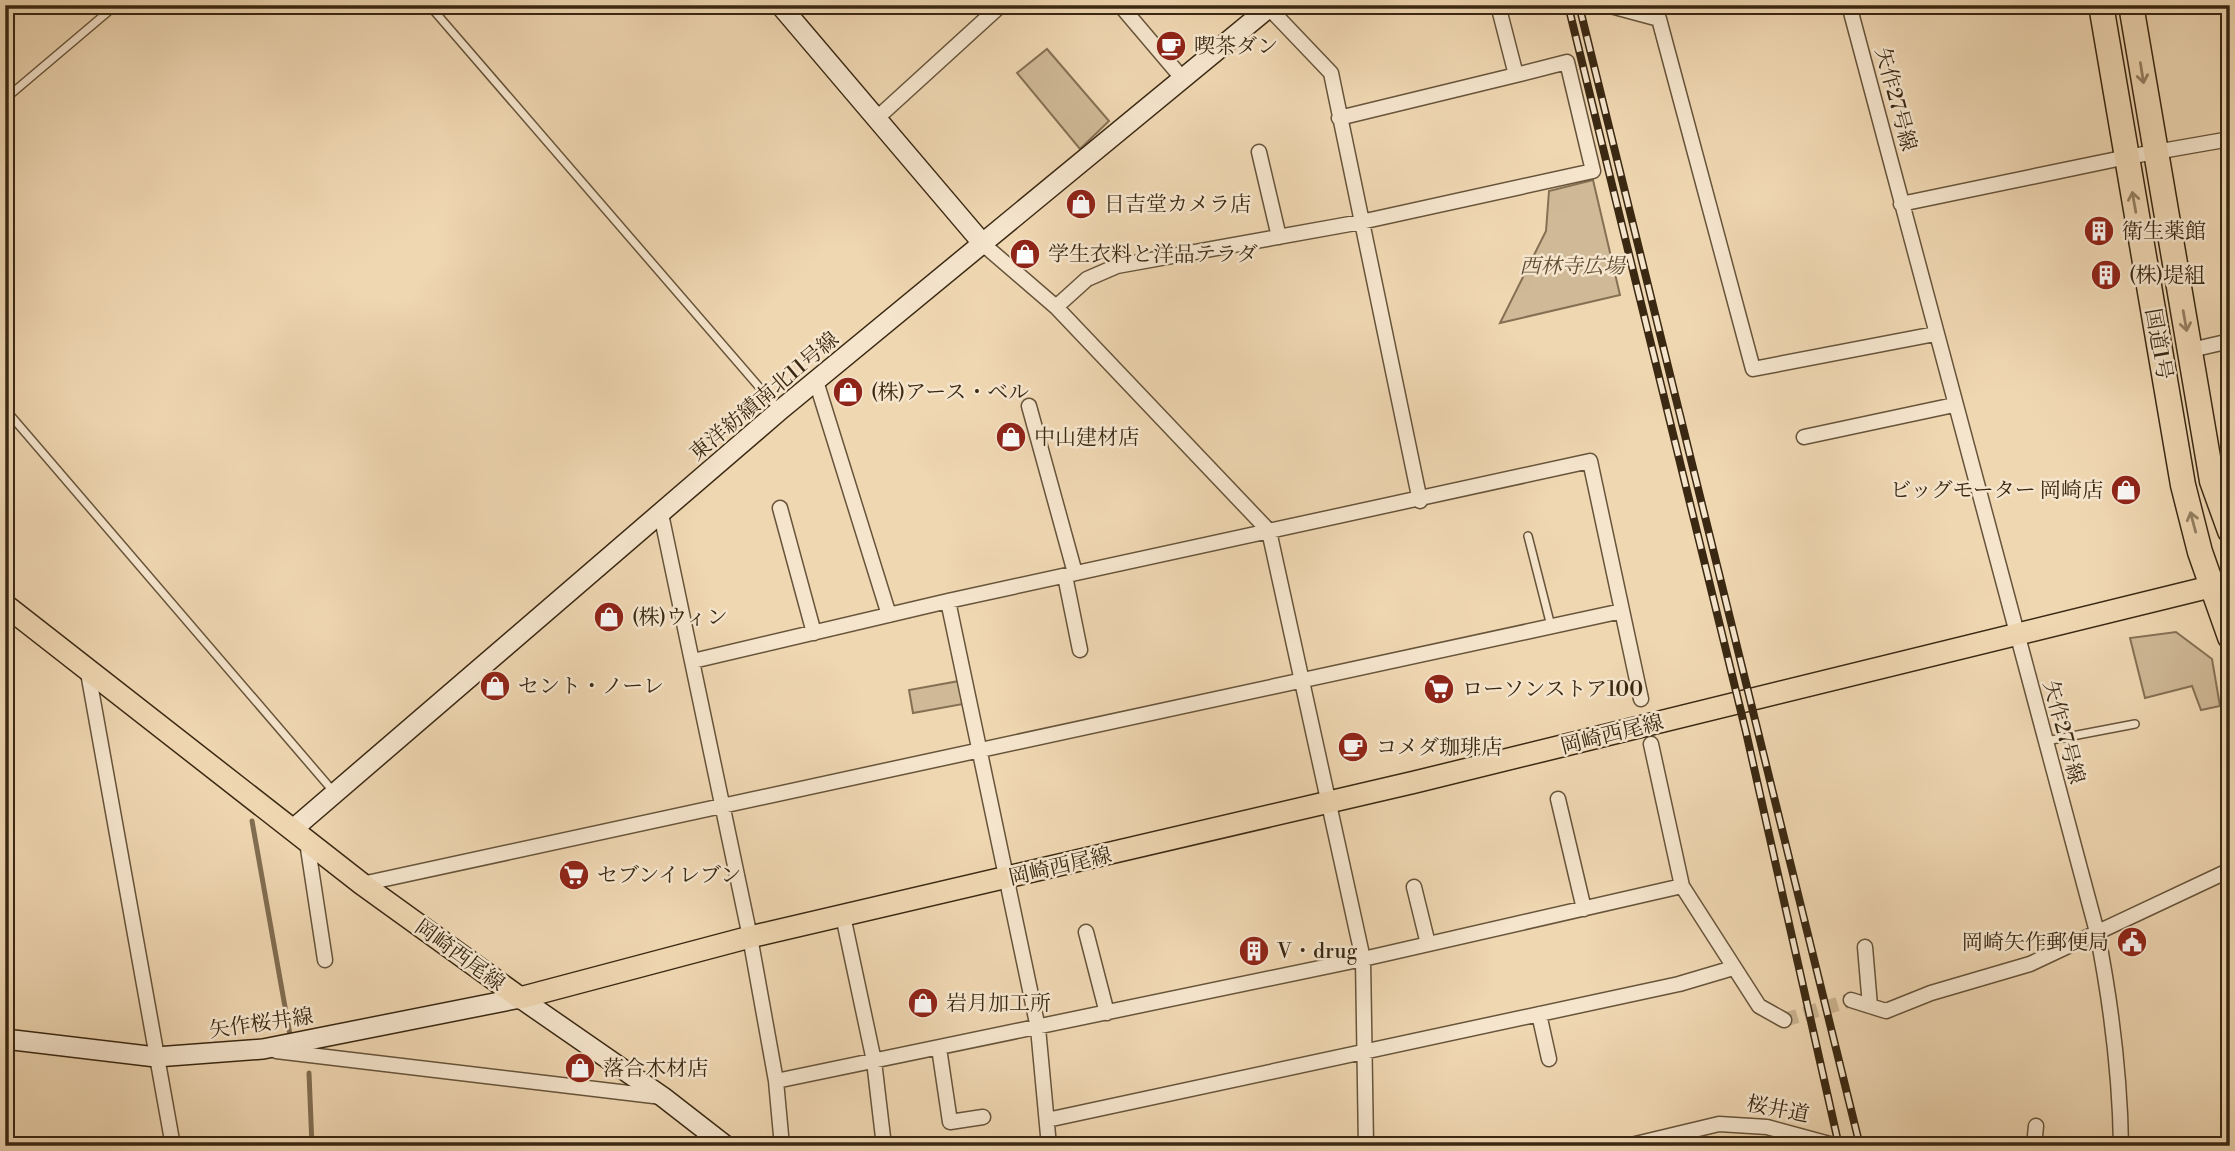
<svg xmlns="http://www.w3.org/2000/svg" width="2235" height="1151" viewBox="0 0 2235 1151" font-family="'Libre Bodoni','Noto Serif JP',serif">
	<style>
		.green { fill: #d0b997; stroke: #857054; stroke-width: 2 }
		.lines { fill: none; stroke-linecap: round; stroke-linejoin: round }
		.stream { stroke: #816e52; stroke-width: 5 }
		.street-tunnel { stroke: #cbb492; stroke-width: 14; stroke-dasharray: 14 7; stroke-linecap: butt }
		.lane-casing { stroke: #67543a; stroke-width: 10 }
		.street-casing { stroke: #67543a; stroke-width: 17 }
		.secondary-casing { stroke: #3a2812; stroke-width: 22 }
		.primary-casing { stroke: #3a2812; stroke-width: 24 }
		.highway-casing { stroke: #3a2812; stroke-width: 27 }
		.lane { stroke: #f5e5cd; stroke-width: 7 }
		.street { stroke: #f5e5cd; stroke-width: 14 }
		.secondary { stroke: #f5e5cd; stroke-width: 19 }
		.primary { stroke: #efd7b2; stroke-width: 21 }
		.highway { stroke: #efd7b2; stroke-width: 24 }
		.rail-casing { stroke: #3a2812; stroke-width: 8 }
		.rail { stroke: #f5e5cd; stroke-width: 5; stroke-dasharray: 16; stroke-linecap: butt }
		.oneway { stroke: #948062 }
		.labels { text-anchor: middle; stroke-width: 5; stroke-linejoin: round; paint-order: stroke }
		.poi-label { font-size: 21px; fill: #3a2812; stroke: #f5e5cd; text-anchor: start }
		.street-label { font-size: 21px; fill: #3a2812; stroke: #f5e5cd }
		.park-label { font-size: 21px; font-style: italic; fill: #604c33; stroke: #f5e5cd }
	</style>
	<rect width="100%" height="100%" fill="#efd7b2"/>
	<filter id="stains"><feTurbulence type="fractalNoise" baseFrequency=".00286" numOctaves="4"/><feColorMatrix values="0 0 0 0 .2 0 0 0 0 .09 0 0 0 0 .02 0 0 0 .5 -.17"/></filter>
	<radialGradient id="worn" r=".72"><stop offset=".6" stop-color="#630" stop-opacity="0"/><stop offset="1" stop-color="#630" stop-opacity=".3"/></radialGradient>
	<!-- green -->
	<path class="green" d="M1047,49L1109,121L1080,149L1017,73Z
		M1593,180L1620,295L1500,323L1546,231L1549,191Z
		M2176,632L2212,659L2220,706L2201,710L2192,686L2145,698L2130,638Z
		M959,681L963,704L913,713L909,690Z"/>
	<g class="lines">
		<!-- stream -->
		<path class="stream" d="M252,821L290,1035
			M309,1073L312,1146"/>
		<!-- street-tunnel -->
		<path class="street-tunnel" d="M1784,1020L1851,1000"/>
		<!-- lane casing -->
		<g class="lane-casing">
			<path id="lane" d="M429,5L779,410
				M5,99L116,5
				M5,409L333,791
				M1528,536L1551,626
				M2046,741L2135,724"/>
		</g>
		<!-- street casing -->
		<g class="street-casing">
			<path id="street" d="M1120,5L1182,78
				M1607,5L1659,19L1753,369L1935,334
				M1849,5L2097,932C2111,1003 2120,1074 2121,1146
				M1269,8L1331,73L1420,501
				M1339,118L1516,75L1498,5
				M876,119L1001,5
				M1259,152L1279,237
				M1901,204L2127,157L2230,139
				M984,245L1056,307L1269,531L1363,959L1366,1146
				M1056,307L1087,279L1117,266L1361,222L1593,171L1567,62L1516,75
				M2191,350L2230,341
				M816,381L889,615
				M1029,406L1075,573
				M1804,437L1954,405
				M780,508L814,633
				M661,514L750,937L776,1081L782,1146
				M1065,576L1080,650
				M948,601L1038,1028L1049,1146
				M693,661L948,601L1590,461L1641,699
				M87,667L173,1146
				M1651,744L1682,886L1759,1006L1784,1020
				M1558,799L1584,909
				M307,842L325,960
				M362,884L1622,611
				M1414,887L1428,944
				M843,916L874,1061L884,1146
				M1086,932L1107,1013
				M1865,947L1870,1006
				M1851,1000L1886,1011L1931,993L2030,964L2230,870
				M1539,1014L1549,1059
				M939,1048L950,1122L983,1117
				M276,1051L662,1097
				M776,1081L1363,959L1682,886
				M1047,1120L1679,984L1733,968
				M1627,1146L1719,1124L1767,1127L1837,1146
				M2034,1146L2036,1126"/>
		</g>
		<!-- secondary casing -->
		<g class="secondary-casing">
			<path id="secondary" d="M780,5L984,245
				M292,830L779,411L1272,5
				M5,1039L156,1057L263,1049L520,998L663,1097L726,1146"/>
		</g>
		<!-- primary casing -->
		<g class="primary-casing">
			<path id="primary" d="M5,605L362,884L520,998L750,937L1415,782L2230,582"/>
		</g>
		<!-- highway casing -->
		<g class="highway-casing">
			<path id="highway" d="M2101,5L2183,485L2200,552L2230,637
				M2131,5L2212,481L2230,531"/>
		</g>
		<!-- lane -->
		<use href="#lane" class="lane"/>
		<!-- street -->
		<use href="#street" class="street"/>
		<!-- secondary -->
		<use href="#secondary" class="secondary"/>
		<!-- primary -->
		<use href="#primary" class="primary"/>
		<!-- highway -->
		<use href="#highway" class="highway"/>
		<!-- rail casing -->
		<g class="rail-casing">
			<path id="rail" d="M1568,5L1746,732L1839,1146
				M1579,5L1860,1146"/>
		</g>
		<!-- rail -->
		<use href="#rail" class="rail"/>
	</g>
	<!-- one-way arrows -->
	<defs><path id="oneway-shaft" d="M-6 0H5M1.5-3L5.5 0L1.5 3" fill="none" stroke-width="1.6" stroke-linecap="round" stroke-linejoin="round" transform="scale(1.75)"/></defs>
	<g class="oneway">
		<use href="#oneway-shaft" transform="translate(2142 73) rotate(81)"/>
		<use href="#oneway-shaft" transform="translate(2134 202) rotate(-100)"/>
		<use href="#oneway-shaft" transform="translate(2185 321) rotate(80)"/>
		<use href="#oneway-shaft" transform="translate(2193 522) rotate(-105)"/>
	</g>
	<!-- icons -->
	<defs>
		<g id="cafe-disc" transform="scale(1.575)"><circle r="9.5" fill="#8f2418" stroke="#f5e5cd"/><path d="M-5.5-4.5H6V0H3Q3 3.5 0 3.5H-2.5Q-5.5 3.5-5.5 0ZM3-3.2v2h1.7v-2ZM-6 4.5H4V6H-6Z" fill="#fff"/></g>
		<g id="shop-disc" transform="scale(1.575)"><circle r="9.5" fill="#8f2418" stroke="#f5e5cd"/><path d="M-5-2.5h2.3a2.7 3.5 0 0 1 5.4 0H5L5.5 6h-11ZM-1.5-2.5h3a1.5 2.3 0 0 0-3 0Z" fill="#fff"/></g>
		<g id="building-disc" transform="scale(1.575)"><circle r="9.5" fill="#8f2418" stroke="#f5e5cd"/><path d="M-4-6H4V6H1V3H-1V6H-4ZM-2.5-4.3h1.7v1.8h-1.7ZM.8-4.3h1.7v1.8H.8ZM-2.5-1h1.7V.8h-1.7ZM.8-1h1.7V.8H.8Z" fill="#fff"/></g>
		<g id="supermarket-disc" transform="scale(1.575)"><circle r="9.5" fill="#8f2418" stroke="#f5e5cd"/><path d="M-6-5.5h2.5l.6 2H6L4.5 2H-2.5L-4.4-4H-6ZM-1.5 3.2a1.3 1.3 0 1 0 .1 0ZM3 3.2a1.3 1.3 0 1 0 .1 0Z" fill="#fff"/></g>
		<g id="civic-disc" transform="scale(1.575)"><circle r="9.5" fill="#8f2418" stroke="#f5e5cd"/><path d="M-.6-6.5H3V-4.5H.6V-3L4-1V1h2V6H-6V1h2V-1L-.6-3ZM-1.2 2.5V6h2.4V2.5Z" fill="#fff"/></g>
	</defs>
	<g fill-rule="evenodd">
		<use href="#cafe-disc" x="1171" y="46"/>
		<use href="#shop-disc" x="1081" y="204"/>
		<use href="#building-disc" x="2099" y="231"/>
		<use href="#shop-disc" x="1025" y="254"/>
		<use href="#building-disc" x="2106" y="275"/>
		<use href="#shop-disc" x="848" y="392"/>
		<use href="#shop-disc" x="1011" y="437"/>
		<use href="#shop-disc" x="2126" y="490"/>
		<use href="#shop-disc" x="609" y="617"/>
		<use href="#shop-disc" x="495" y="686"/>
		<use href="#supermarket-disc" x="1439" y="689"/>
		<use href="#cafe-disc" x="1353" y="747"/>
		<use href="#supermarket-disc" x="574" y="875"/>
		<use href="#civic-disc" x="2132" y="942"/>
		<use href="#building-disc" x="1254" y="951"/>
		<use href="#shop-disc" x="923" y="1003"/>
		<use href="#shop-disc" x="580" y="1068"/>
	</g>
	<g class="labels">
		<!-- poi labels -->
		<g class="poi-label">
			<text x="1194" y="53">喫茶ダン</text>
			<text x="1104" y="211">日吉堂カメラ店</text>
			<text x="2122" y="238">衛生薬館</text>
			<text x="1048" y="261">学生衣料と洋品テラダ</text>
			<text x="2129" y="282">(株)堤組</text>
			<text x="871" y="399">(株)アース・ベル</text>
			<text x="1034" y="444">中山建材店</text>
			<text x="2103" y="497" text-anchor="end">ビッグモーター 岡崎店</text>
			<text x="632" y="624">(株)ウィン</text>
			<text x="518" y="693">セント・ノーレ</text>
			<text x="1462" y="696">ローソンストア100</text>
			<text x="1376" y="754">コメダ珈琲店</text>
			<text x="597" y="882">セブンイレブン</text>
			<text x="2109" y="949" text-anchor="end">岡崎矢作郵便局</text>
			<text x="1277" y="958">V・drug</text>
			<text x="946" y="1010">岩月加工所</text>
			<text x="603" y="1075">落合木材店</text>
		</g>
		<!-- street labels -->
		<g class="street-label">
			<text transform="translate(1896 99) rotate(75)" y="7">矢作27号線</text>
			<text transform="translate(2159 344) rotate(80)" y="7">国道1号</text>
			<text transform="translate(764 396) rotate(-40)" y="7">東洋紡績南北11号線</text>
			<text transform="translate(2064 732) rotate(75)" y="7">矢作27号線</text>
			<text transform="translate(1612 734) rotate(-14)" y="7">岡崎西尾線</text>
			<text transform="translate(1060 866) rotate(-13)" y="7">岡崎西尾線</text>
			<text transform="translate(460 955) rotate(36)" y="7">岡崎西尾線</text>
			<text transform="translate(261 1023) rotate(-8)" y="7">矢作桜井線</text>
			<text transform="translate(1778 1109) rotate(11)" y="7">桜井道</text>
		</g>
		<!-- park labels -->
		<g class="park-label">
			<text x="1572" y="273">西林寺広場</text>
		</g>
	</g>
	<!-- margin -->
	<rect width="2235" height="1151" fill="none" stroke="#efd7b2" stroke-width="28"/>
	<rect x="7" y="7" width="2221" height="1137" fill="none" stroke="#3a2812" stroke-width="3.5"/>
	<rect x="14" y="14" width="2207" height="1123" fill="none" stroke="#3a2812" stroke-width="2"/>
	<rect width="100%" height="100%" filter="url(#stains)"/>
	<rect width="100%" height="100%" fill="url(#worn)"/>
</svg>
